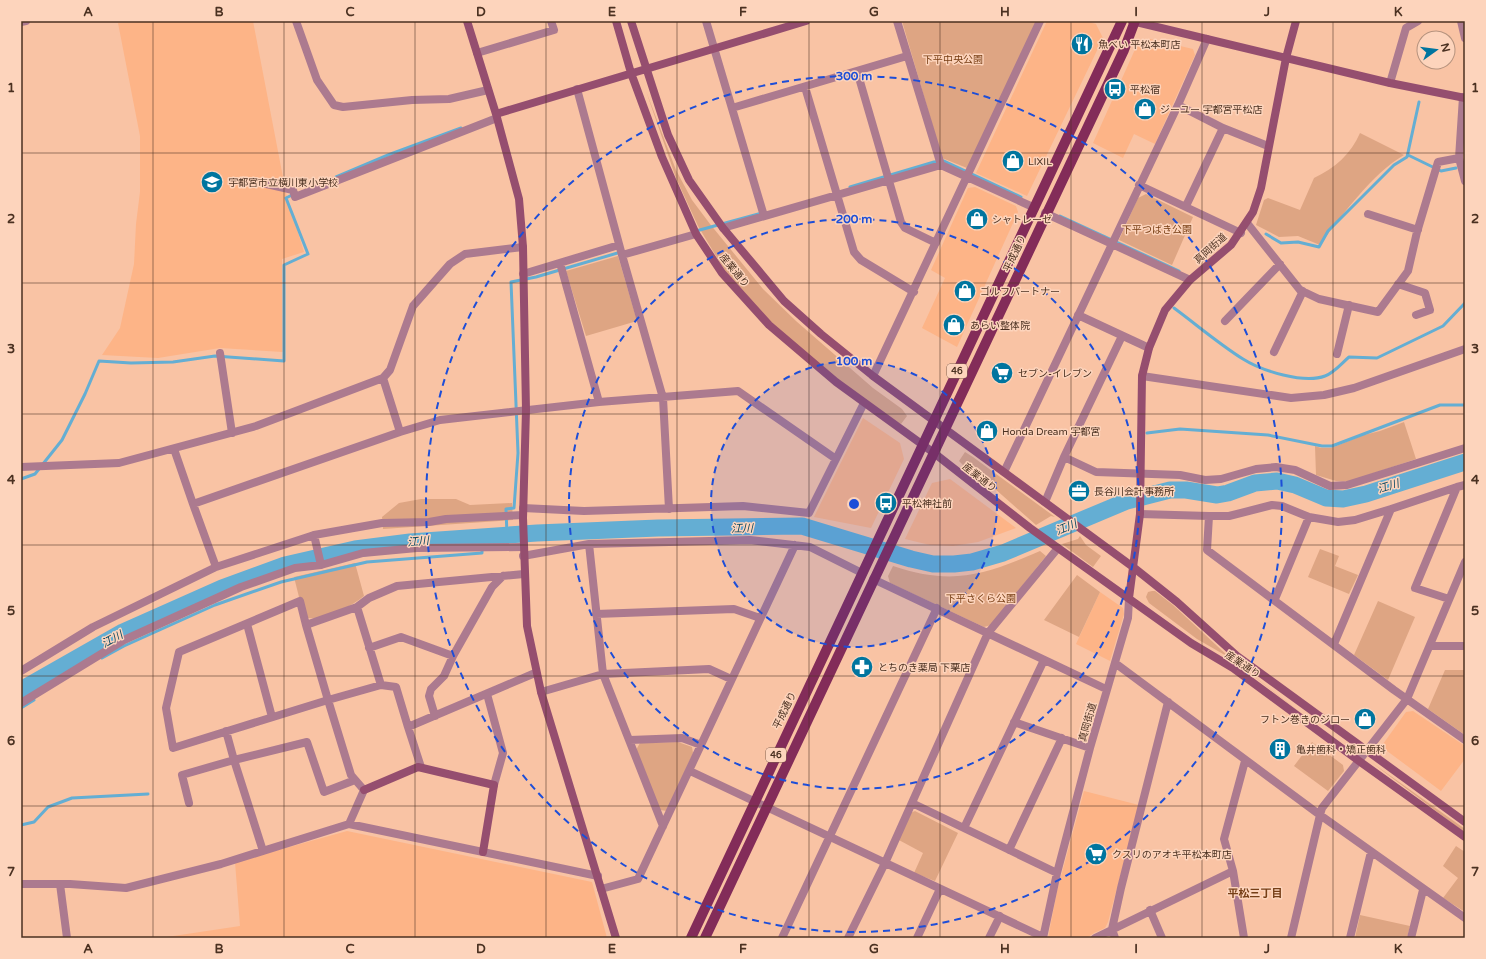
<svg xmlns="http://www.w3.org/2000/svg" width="1486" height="959" viewBox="0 0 1486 959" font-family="'Varela Round','Noto Sans JP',sans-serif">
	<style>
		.built { fill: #fdb487 }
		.green { fill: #dea583 }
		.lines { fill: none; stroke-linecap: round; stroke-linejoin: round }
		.stream { stroke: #64aed3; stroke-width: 3 }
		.river { stroke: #64aed3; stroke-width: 17 }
		.street { stroke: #ac7a8f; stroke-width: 8 }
		.secondary { stroke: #954e6f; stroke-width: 8 }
		.primary { stroke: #832c59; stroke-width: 10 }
		.grid { fill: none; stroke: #4b3121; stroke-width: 1; stroke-opacity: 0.55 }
		.ring { fill: none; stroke: #1d4ed8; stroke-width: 2; stroke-dasharray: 7 5 }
		.labels { text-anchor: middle; stroke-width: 3; stroke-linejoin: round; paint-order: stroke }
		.shield { fill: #fdd4bc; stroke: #806250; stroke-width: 1 }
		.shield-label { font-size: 9px; font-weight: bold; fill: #4b3121 }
		.poi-label { font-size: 10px; fill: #4b3121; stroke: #fdd4bc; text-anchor: start }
		.park-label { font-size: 10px; fill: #763c12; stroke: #fdd4bc }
		.street-label { font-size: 10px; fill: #4b3121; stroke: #fdd4bc }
		.water-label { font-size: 11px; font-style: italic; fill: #064660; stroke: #fdd4bc }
		.neighbourhood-label { font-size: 11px; font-weight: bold; fill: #763e16; stroke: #fdd4bc }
		.centre { fill: #1d4ed8; stroke: #fdd4bc; stroke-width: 2 }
		.ring-label { font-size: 12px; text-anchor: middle; font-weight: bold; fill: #1d4ed8; stroke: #fdd4bc; stroke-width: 3; stroke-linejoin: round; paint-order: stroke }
		.neatline { fill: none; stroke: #4b3121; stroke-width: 1.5 }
		.grid-label { font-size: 13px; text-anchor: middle; font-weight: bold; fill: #4b3121 }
	</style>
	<rect width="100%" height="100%" fill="#f9c3a4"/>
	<!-- built -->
	<path class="built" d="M163,21H253L286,193L304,252L282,259L283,352L220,348L158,358L102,355L120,328L134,264L136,224L140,192V136L118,23Z
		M1047,21H1085L1096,24L1103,38L1027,196L976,173Z
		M1150,39L1193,49L1195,55L1155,144L1134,134L1123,158L1093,143L1137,45Z
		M975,187L1016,206L1018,212L957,347L922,328L945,278L931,270L968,188Z
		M863,418L900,443L904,459L871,528L814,517Z
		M950,479L1016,528L978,542L953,546L930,545L905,539L932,483Z
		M1100,592L1123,608L1124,614L1110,661L1076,644Z
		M1413,711L1465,746V759L1441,791L1383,748V744L1406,712Z
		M1084,791L1139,805L1108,922L1105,928L1094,933L1087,938H1048L1057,891Z
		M347,831L592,882L607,938H160L240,926L235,862Z"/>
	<!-- green -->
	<path class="green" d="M902,21H1037L967,168L942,158Z
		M646,91L676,170L692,200L710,224L763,289L796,321L873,388L902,409L907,416L901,424L892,420L848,388L775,327L725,271L698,226L676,178Z
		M1360,133L1404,155C1373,173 1341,216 1320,245L1298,236L1279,237L1256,225L1264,200L1268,198L1300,210L1314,178C1335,168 1351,154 1360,133Z
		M1146,194L1193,217L1172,265L1119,240L1138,198Z
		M618,256L637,321L586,336L566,271Z
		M1404,422L1416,459L1350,481H1336L1316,475L1315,446L1321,448H1331L1364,435L1380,431Z
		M965,452L973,457L1055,517L1051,516L1036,525L994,488L966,468L959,461Z
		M421,499H456L470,505L512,503L513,520L383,529L382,517L399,503Z
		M1080,536L1086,545L1101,556L1093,567L1062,544L1078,539Z
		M1320,549L1339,556L1335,566L1358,575L1349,594L1308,577Z
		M1040,551L1046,556L991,625L984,627L890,583L888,576L893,566C953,586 985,575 1040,551Z
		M355,563L364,596C350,607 322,623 304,617L294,577Z
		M1077,575L1100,592L1079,637L1044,620Z
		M1152,591H1155L1173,605L1229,657L1345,747L1230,658L1197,639L1149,603L1146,597L1148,592Z
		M1378,601L1415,617L1388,680L1354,655Z
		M1445,670H1465V735L1428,709Z
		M678,742L692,747L693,753L667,811L660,810L636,750L640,743Z
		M1312,742L1343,765L1344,771L1328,791L1294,766Z
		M1371,762L1465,829V833Z
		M915,811L958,833L935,881L914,873L923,853L897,839L908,814Z
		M1456,846L1465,852V912L1443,898L1458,878L1443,866Z
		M1360,915L1410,926L1407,938H1355Z"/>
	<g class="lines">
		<!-- stream -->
		<path class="stream" d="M1408,155L1441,171L1456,168
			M336,177L388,155L461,128
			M850,187L934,162L944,161L1021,197
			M1060,216L1179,271
			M696,231L762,213
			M1266,234L1281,243L1298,242L1319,247L1328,231L1394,165L1407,157L1419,102
			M1174,308C1197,325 1219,344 1243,359C1262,371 1304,384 1325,376C1334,373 1342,363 1349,357L1377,358L1443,326L1465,303
			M1147,433L1180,429L1268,435L1322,446H1332L1440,405H1465
			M21,479L35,474L62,440L85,394L99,361L131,363L173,362L215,356L284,361V265L308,254L286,198L294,194
			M507,535L506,509L514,508L518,453L511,282L536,277L621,252
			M102,658L124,646L215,605L281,582L367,562L482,553V536
			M21,708L34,700
			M21,825L34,822L48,807L72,798L148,794"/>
		<!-- river -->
		<path class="river" d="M21,690L123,632L222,588L285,565L355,549L410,542L537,533L658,528L802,526L911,559L933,564H954L972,562L1003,553L1127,501L1170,490H1186L1217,495L1228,493L1255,483L1277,481L1295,485L1326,498L1343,499L1366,494L1465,462"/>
		<!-- street -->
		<path class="street" d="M296,21L317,80L334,105L343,107L412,100L449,99L488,90
			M706,21L764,216
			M897,21L941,165
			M1461,21L1465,38
			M21,22L26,21
			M477,53L554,30L551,21
			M857,71L901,222L905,228L936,243
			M1390,83L1406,28L1418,21
			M805,87L854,252L861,260L914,292
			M577,89L622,255L663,398L669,509
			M1463,97L1459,158L1465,181
			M1178,105L1223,128L1268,146
			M732,108L907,56
			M262,183L293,190L295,197L497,118
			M1139,185L1241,233
			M1186,206L1223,128
			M1045,213L1190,280
			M1368,214L1418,230
			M1247,223L1300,290L1319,299L1378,312L1408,271L1417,232L1438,162L1459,158
			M723,228L941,165L1035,208
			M622,255L696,234
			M560,263L599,402
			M523,274L619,245
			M1398,284L1425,293L1430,310L1416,315
			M1078,315L1149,348
			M1225,321L1280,264
			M1274,352L1303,291
			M220,353L232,433
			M1337,354L1349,305
			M873,376L1040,21
			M1142,376L1291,398L1324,395L1354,388L1465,349
			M383,378L400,432
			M174,449L193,504L400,432L440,420L599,402L738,391L836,459
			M1064,457L1096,472L1180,475L1205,480L1221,479L1256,469L1276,467L1295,470L1330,486L1347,485L1465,448
			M21,467L119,463L256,426L383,378L390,370L413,306L450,264L465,254L523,247
			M1004,472L1178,105L1207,39
			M1045,502L1064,457L1122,336
			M523,508L584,511L743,506L809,513L864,403
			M1140,514L1209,516L1207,550L1394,690L1465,740
			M1209,516H1229L1272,505L1282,506L1309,517L1338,522L1355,520L1391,509
			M314,535L321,565
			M589,544L603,674L663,826
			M523,556L589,544L750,540L810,547L862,573
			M1465,562L1407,699L1322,808L1320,815L1465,918
			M216,567L314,535L382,523L429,522L446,519L523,515
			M873,579L1106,689
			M1275,599L1309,517
			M1449,599L1415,588L1457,487L1465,485
			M357,607L381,685
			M596,614L734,609L760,618
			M247,624L272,717
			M306,625L328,700L173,748L166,708L179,652L300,601L306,625L357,607L369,598L397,586L524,574
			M1334,644L1391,509L1457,487
			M1430,646H1465
			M369,648L401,637L453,656
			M1115,663L1320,815L1291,938
			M21,671L93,627L216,567L193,504
			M541,692L603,674L709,669L731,679
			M487,694L503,753L494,785
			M21,703L124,640L241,587L295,568L321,565L363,553L417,548L523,547
			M435,716L429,696L431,689L444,676L453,656L492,587L503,576
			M1014,722L1090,748
			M408,727L421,767
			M630,740L682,738L701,745
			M690,771L1043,937
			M189,803L182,775L234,760L226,731
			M912,803L1057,873
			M349,824L364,790L351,775L328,700L381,685L396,687L408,727L535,673
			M964,828L1044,660
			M1009,850L1062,738
			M263,851L234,760L307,742L324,792L355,780
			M21,884H70L126,888L221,864L349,824L598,876
			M60,884L67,938
			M601,889L638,879L795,545
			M1150,910L1162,938
			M782,938L937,608
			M848,938L885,863L988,633L1058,548
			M917,938L940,889
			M989,938L1000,916
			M1043,938L1057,873L1090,748L1128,618L1129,598
			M1095,938L1233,871
			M1115,938L1112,929L1121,888L1168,702
			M1244,938L1233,871L1224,839L1245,761
			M1350,938L1371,852
			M1411,938L1423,890"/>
		<!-- secondary -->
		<path class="secondary" d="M467,21L496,114L519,199L523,247L526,410L523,518L527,626L541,692L616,938
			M616,21L631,73L662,157L696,234L722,273L769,325L836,382L934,453L1030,528L1191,643L1233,668L1359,761L1465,837
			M631,21L668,135L689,180L723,228L784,301L821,334L873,376L1133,567L1177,602L1237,656L1465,822
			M1132,21L1390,83L1465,98
			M496,114L806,21
			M1129,598L1140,514L1142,376L1149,348L1165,310L1190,280L1231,245L1253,212L1261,188L1286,58L1296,21
			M364,790L418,767L494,785L483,852"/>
		<!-- primary -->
		<path class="primary" d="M691,938L1122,21
			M705,938L1124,50L1135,21"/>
	</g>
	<!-- grid -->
	<path class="grid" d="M153,21V938M284,21V938M415,21V938M546,21V938M677,21V938M809,21V938M940,21V938M1071,21V938M1202,21V938M1333,21V938M21,153H1465M21,283H1465M21,414H1465M21,545H1465M21,676H1465M21,806H1465"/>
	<!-- distance rings -->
	<circle cx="854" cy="504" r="143" fill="#1d4ed8" fill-opacity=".12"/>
	<g class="ring">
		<circle cx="854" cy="504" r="143"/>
		<circle cx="854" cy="504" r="285"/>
		<circle cx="854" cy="504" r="428"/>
	</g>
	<!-- icons -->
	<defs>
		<g id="restaurant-disc" transform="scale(1.15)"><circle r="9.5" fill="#00759f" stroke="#fdd4bc"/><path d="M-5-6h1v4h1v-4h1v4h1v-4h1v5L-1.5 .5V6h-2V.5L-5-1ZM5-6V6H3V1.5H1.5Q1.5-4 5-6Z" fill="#fff"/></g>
		<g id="bus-disc" transform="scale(1.15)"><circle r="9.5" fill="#00759f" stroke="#fdd4bc"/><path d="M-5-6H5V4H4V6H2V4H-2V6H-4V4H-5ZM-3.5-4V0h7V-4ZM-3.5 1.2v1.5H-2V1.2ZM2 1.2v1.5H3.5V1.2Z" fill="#fff"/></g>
		<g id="shop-disc" transform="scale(1.15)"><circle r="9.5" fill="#00759f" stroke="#fdd4bc"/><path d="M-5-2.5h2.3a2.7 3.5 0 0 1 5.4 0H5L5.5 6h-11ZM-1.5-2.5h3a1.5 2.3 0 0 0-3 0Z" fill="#fff"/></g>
		<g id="school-disc" transform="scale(1.15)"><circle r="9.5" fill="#00759f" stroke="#fdd4bc"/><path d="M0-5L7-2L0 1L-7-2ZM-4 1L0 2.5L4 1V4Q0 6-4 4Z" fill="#fff"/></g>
		<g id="supermarket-disc" transform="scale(1.15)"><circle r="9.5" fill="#00759f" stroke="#fdd4bc"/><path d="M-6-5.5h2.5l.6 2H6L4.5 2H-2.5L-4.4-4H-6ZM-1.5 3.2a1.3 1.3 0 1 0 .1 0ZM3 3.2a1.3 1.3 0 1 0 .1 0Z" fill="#fff"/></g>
		<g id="office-disc" transform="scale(1.15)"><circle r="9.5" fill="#00759f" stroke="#fdd4bc"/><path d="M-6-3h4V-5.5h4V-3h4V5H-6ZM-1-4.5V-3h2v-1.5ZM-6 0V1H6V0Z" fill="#fff"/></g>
		<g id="pharmacy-disc" transform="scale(1.15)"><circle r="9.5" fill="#00759f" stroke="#fdd4bc"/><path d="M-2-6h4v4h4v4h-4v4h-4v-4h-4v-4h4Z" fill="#fff"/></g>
		<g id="building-disc" transform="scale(1.15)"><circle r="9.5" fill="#00759f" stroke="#fdd4bc"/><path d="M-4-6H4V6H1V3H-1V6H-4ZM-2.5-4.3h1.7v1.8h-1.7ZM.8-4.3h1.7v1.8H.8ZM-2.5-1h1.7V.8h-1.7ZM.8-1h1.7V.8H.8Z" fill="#fff"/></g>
	</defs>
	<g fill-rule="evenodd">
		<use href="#restaurant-disc" x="1082" y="44"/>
		<use href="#bus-disc" x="1115" y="89"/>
		<use href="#shop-disc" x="1145" y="109"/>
		<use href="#shop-disc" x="1013" y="161"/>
		<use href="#school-disc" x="212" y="182"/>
		<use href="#shop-disc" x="977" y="219"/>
		<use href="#shop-disc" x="965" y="291"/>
		<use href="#shop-disc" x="954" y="325"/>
		<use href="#supermarket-disc" x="1002" y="373"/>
		<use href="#shop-disc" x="987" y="431"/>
		<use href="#office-disc" x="1079" y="491"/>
		<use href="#bus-disc" x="886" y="503"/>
		<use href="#pharmacy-disc" x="862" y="667"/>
		<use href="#shop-disc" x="1365" y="719"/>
		<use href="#building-disc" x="1280" y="749"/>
		<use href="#supermarket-disc" x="1096" y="854"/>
	</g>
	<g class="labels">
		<!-- shield labels -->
		<g class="shield">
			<rect x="947" y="364" width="20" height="14" rx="3"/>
			<rect x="766" y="748" width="20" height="14" rx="3"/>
		</g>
		<g class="shield-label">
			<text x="957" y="374">46</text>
			<text x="776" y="758">46</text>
		</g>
		<!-- poi labels -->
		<g class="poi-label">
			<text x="1098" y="48">魚べい 平松本町店</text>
			<text x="1130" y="93">平松宿</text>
			<text x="1160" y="113">ジーユー 宇都宮平松店</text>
			<text x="1028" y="165">LIXIL</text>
			<text x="228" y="186">宇都宮市立横川東小学校</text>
			<text x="992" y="223">シャトレーゼ</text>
			<text x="980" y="295">ゴルフパートナー</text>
			<text x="970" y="329">あらい整体院</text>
			<text x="1018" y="377">セブン-イレブン</text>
			<text x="1002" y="435">Honda Dream 宇都宮</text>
			<text x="1094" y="495">長谷川会計事務所</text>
			<text x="902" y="507">平松神社前</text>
			<text x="878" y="671">とちのき薬局 下栗店</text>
			<text x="1350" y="723" text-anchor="end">フトン巻きのジロー</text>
			<text x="1296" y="753">亀井歯科・矯正歯科</text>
			<text x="1112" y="858">クスリのアオキ平松本町店</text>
		</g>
		<!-- park labels -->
		<g class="park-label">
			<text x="953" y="63">下平中央公園</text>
			<text x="1157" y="233">下平つばき公園</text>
			<text x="981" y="602">下平さくら公園</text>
		</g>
		<!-- street labels -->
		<g class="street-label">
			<text transform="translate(1210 248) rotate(-42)" y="4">真岡街道</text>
			<text transform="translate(1014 253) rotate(-65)" y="4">平成通り</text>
			<text transform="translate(735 270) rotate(51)" y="4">産業通り</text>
			<text transform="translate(980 477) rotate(38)" y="4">産業通り</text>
			<text transform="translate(1243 664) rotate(34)" y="4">産業通り</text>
			<text transform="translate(784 710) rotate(-64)" y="4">平成通り</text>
			<text transform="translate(1087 722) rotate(-74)" y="4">真岡街道</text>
		</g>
		<!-- water labels -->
		<g class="water-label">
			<text transform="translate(1388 486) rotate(-17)" y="4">江川</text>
			<text transform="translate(1066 527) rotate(-23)" y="4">江川</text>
			<text transform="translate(742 528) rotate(-1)" y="4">江川</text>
			<text transform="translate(418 541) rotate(-5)" y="4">江川</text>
			<text transform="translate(112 639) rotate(-29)" y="4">江川</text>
		</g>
		<!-- neighbourhood labels -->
		<g class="neighbourhood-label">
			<text x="1255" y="897">平松三丁目</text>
		</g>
	</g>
	<circle cx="854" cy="504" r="6" class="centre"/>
	<g class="ring-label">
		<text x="854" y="80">300 m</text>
		<text x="854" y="223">200 m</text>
		<text x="854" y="365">100 m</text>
	</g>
	<!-- border -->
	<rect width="1486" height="959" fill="none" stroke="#fdd4bc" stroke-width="44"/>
	<!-- north arrow -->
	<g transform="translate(1436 50) rotate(76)"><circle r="19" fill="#fdd4bc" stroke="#b6937e"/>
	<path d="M0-3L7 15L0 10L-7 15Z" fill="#00759f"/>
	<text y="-6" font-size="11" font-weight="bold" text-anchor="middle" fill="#4b3121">N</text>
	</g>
	<rect x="22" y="22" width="1442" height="915" class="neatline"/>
	<g class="grid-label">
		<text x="88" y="16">A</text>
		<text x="219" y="16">B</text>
		<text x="350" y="16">C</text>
		<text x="481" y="16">D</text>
		<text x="612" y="16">E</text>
		<text x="743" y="16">F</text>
		<text x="874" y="16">G</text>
		<text x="1005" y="16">H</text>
		<text x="1136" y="16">I</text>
		<text x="1267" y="16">J</text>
		<text x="1398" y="16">K</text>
		<text x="11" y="92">1</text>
		<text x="1475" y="92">1</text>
		<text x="11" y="223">2</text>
		<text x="1475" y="223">2</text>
		<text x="11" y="353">3</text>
		<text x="1475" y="353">3</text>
		<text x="11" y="484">4</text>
		<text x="1475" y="484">4</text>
		<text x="11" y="615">5</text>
		<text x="1475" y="615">5</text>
		<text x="11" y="745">6</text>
		<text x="1475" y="745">6</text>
		<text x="11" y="876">7</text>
		<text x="1475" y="876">7</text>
		<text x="88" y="953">A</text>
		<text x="219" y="953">B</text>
		<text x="350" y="953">C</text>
		<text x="481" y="953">D</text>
		<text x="612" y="953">E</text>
		<text x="743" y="953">F</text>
		<text x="874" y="953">G</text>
		<text x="1005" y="953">H</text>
		<text x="1136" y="953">I</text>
		<text x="1267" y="953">J</text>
		<text x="1398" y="953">K</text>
	</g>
</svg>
